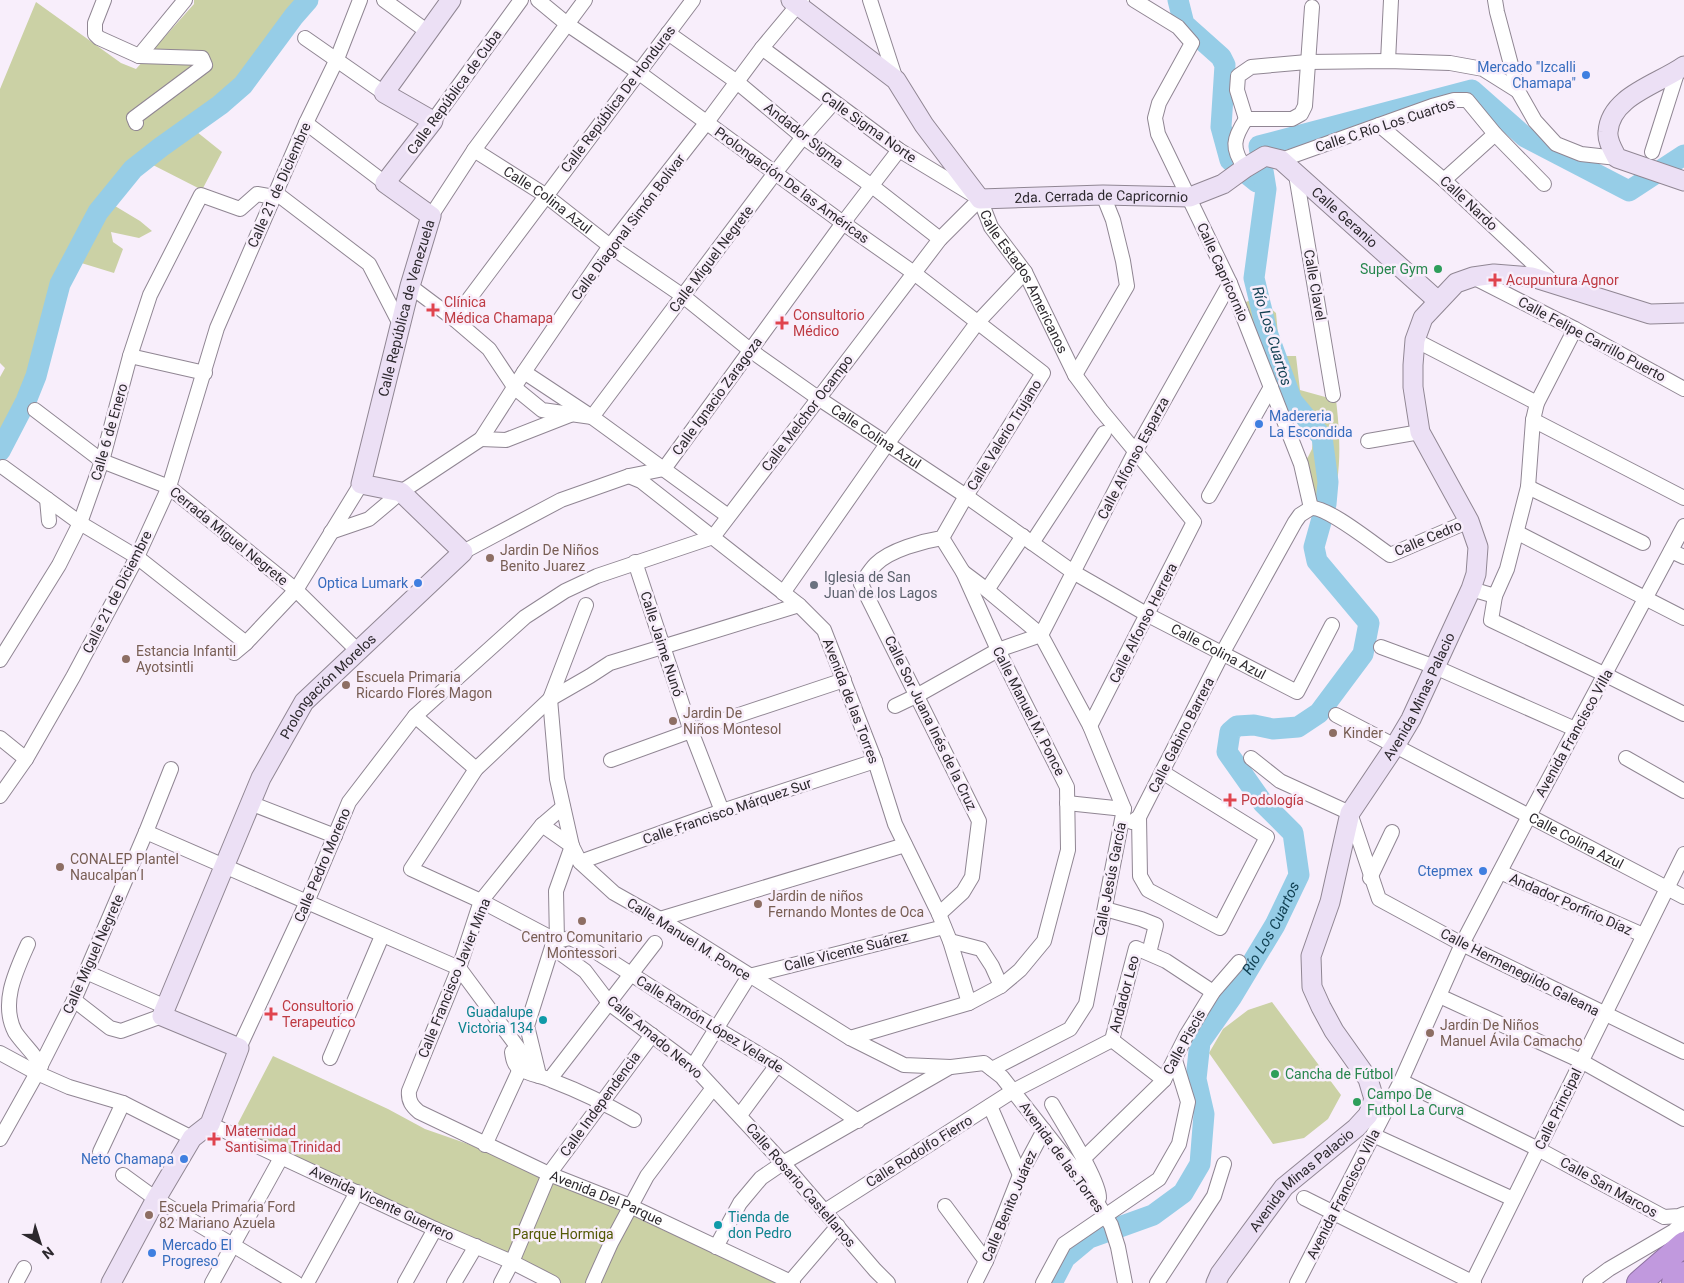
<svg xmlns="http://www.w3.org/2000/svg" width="1684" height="1283" viewBox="0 0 1684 1283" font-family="Roboto,sans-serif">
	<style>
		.green { fill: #cbd1a5 }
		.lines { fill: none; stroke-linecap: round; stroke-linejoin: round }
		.river { stroke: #96cde7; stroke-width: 21 }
		.street-casing { stroke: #908693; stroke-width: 16 }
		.secondary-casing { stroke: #908693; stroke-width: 21 }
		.highway-casing { stroke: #8d71a0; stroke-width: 26 }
		.street { stroke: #fff; stroke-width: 14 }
		.secondary { stroke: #ece0f5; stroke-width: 19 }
		.highway { stroke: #c199de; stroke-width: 24 }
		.shop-dot { fill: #3f7fe0; stroke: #f8eefb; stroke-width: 2 }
		.leisure-dot { fill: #2e9e5b; stroke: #f8eefb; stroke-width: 2 }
		.health-dot { fill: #e0444e; stroke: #f8eefb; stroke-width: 2 }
		.education-dot { fill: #8d6e63; stroke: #f8eefb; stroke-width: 2 }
		.worship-dot { fill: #6b7280; stroke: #f8eefb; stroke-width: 2 }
		.culture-dot { fill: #0f9aa8; stroke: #f8eefb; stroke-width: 2 }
		.labels { text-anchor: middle; stroke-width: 5; stroke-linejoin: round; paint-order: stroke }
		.shop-label { font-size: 14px; fill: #366cbe; stroke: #f8eefb; text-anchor: end }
		.street-label { font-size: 14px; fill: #2c282d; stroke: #f8eefb }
		.leisure-label { font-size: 14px; fill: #27864d; stroke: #f8eefb; text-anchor: start }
		.health-label { font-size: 14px; fill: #be3a42; stroke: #f8eefb; text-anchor: start }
		.education-label { font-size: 14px; fill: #785e54; stroke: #f8eefb; text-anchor: start }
		.worship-label { font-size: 14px; fill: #5b616d; stroke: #f8eefb; text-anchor: start }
		.culture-label { font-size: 14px; fill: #0d838f; stroke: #f8eefb; text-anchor: end }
		.park-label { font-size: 14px; fill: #535905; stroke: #f8eefb }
		.water-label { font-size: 15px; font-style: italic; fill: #103f51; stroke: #f8eefb }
	</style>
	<rect width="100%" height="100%" fill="#f8eefb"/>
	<!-- green -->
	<path class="green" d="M194,0H299L283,19L229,92L187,124L222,152L202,190L151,164L137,174L115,206L140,221L152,231L139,238L111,232L113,242L123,249L114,273L65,258L46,311L33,384L0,436V377L5,368L0,363V89L36,2L121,63L136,69L194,4Z
		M1266,295L1269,307L1276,313L1280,356H1296L1300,390L1336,400C1340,432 1343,480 1329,510L1312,505L1302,464L1308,457L1312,449L1313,440L1310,431L1305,425L1283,409L1240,304Z
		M1272,1002L1341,1095L1328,1119L1304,1138L1273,1144L1209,1053L1223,1029L1248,1010Z
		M273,1056L388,1109L425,1129L468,1144L551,1179L780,1283H561L233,1133Z"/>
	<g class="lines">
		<!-- river -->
		<g class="river">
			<path d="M1178,0L1184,24L1221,57L1225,65L1221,127L1230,160L1257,182"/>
			<path d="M0,451L26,401L36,376L60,284L98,212L133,169L161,147L220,105L243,85L294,16L308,0"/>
			<path id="s1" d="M1052,1283L1065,1258L1089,1238L1153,1215L1183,1193L1200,1164L1204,1114L1196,1079L1200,1042L1231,998L1275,925L1299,875L1293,833L1263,803L1227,752L1230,732L1237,726L1254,725L1273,729L1298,727L1319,713L1363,654L1369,623L1317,561L1314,547L1326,504L1328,482L1322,437L1292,401L1267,332L1254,278L1266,189L1259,146L1472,90L1525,137L1629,191L1684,155"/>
		</g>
		<!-- street casing -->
		<g class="street-casing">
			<g id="street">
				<path d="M104,0L95,23V34L99,38L139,56L202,58L205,65L134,118L136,123"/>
				<path d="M384,0L428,32"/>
				<path d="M538,0L567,24L638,72L843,223L914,273L1043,373L966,496L942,538C923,541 890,550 876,564C870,570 866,577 861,584L979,821L972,877L963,892L939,914"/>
				<path d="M870,0L896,80"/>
				<path d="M1134,0L1178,27L1192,43L1159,103L1155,118L1158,134L1230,283L1301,464L1311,508"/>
				<path d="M1495,0L1497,12L1518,91L1535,121L1556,144L1581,154L1617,158"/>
				<path d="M668,33L737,82L803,137L872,186L940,239"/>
				<path d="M305,38L384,93"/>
				<path d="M762,48L899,150L975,196"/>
				<path d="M139,56L185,0"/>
				<path d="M1388,61L1391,0"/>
				<path d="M1246,119L1237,90L1238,76L1251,67L1307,62L1388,61L1450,63L1483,69L1518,91"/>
				<path d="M1246,119H1292L1301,114L1305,106L1312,7"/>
				<path d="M433,121L521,0"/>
				<path d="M306,123L385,183"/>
				<path d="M1379,125L1444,180L1553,282"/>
				<path id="s2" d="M474,150L545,195L610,246L683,296L750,350L818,398L966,496L1073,572L1148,615L1297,692L1332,625"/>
				<path d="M1652,152L1678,70"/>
				<path d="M1281,160L1432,106L1454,100H1467L1495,134L1544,184"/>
				<path d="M1245,168C1231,148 1233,139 1246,119"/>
				<path d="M1296,175L1333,395"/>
				<path d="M1444,180L1495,134"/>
				<path d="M276,193L369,264L401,326"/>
				<path id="s3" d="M980,199L991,227L1025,272L1075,375L1101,410L1194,522L1090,726"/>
				<path d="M431,216L474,150L585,0"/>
				<path d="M1473,277L1575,329L1684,389"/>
				<path d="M410,286L454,319L489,349L515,388L542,410L592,417L775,173L803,137L833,103"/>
				<path d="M454,319L693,0"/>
				<path d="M1415,340L1537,403"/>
				<path d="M130,356L205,373"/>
				<path d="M524,372L592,417L728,516"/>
				<path d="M1075,375L1127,286L1123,261L1113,220L1103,195"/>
				<path d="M35,410L102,461L169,487L296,590L358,651"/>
				<path d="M1533,420L1684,498"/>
				<path d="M481,439L506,440L570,415"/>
				<path d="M1368,441L1420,432"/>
				<path d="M3,467L80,523L137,557L246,643"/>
				<path d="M629,476L641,481L799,605L824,630L875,761L895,824L939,914L950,941L969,1003"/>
				<path d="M1528,487L1643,543"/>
				<path d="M1209,496L1271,387"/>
				<path d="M47,499L49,521"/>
				<path d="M1311,508C1327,506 1375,545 1390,555L1469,521"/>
				<path d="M331,532L369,519L401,492L481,439L524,372L610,246L707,122L762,48L802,0"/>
				<path d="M1518,533L1684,618"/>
				<path d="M1032,543L1104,433"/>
				<path d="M1671,551L1684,557"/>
				<path d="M463,552L561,500L629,476L664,469L843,223L899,150"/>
				<path d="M635,562L691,731L722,811"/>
				<path d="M963,572L987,590L1041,635L1090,726L1124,809L1086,1004L1070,1029L992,1069"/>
				<path d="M1471,589L1495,596L1507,569L1528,487L1533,420L1537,403L1575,329"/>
				<path d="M987,590L1023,536"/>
				<path d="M783,593L887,444L977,323L1025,272"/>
				<path d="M1495,596L1491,620L1606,675L1684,714"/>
				<path d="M1381,647L1435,667L1575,729"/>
				<path d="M234,653L246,643L296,590L361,484"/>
				<path d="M0,660L59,565L80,523L102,461L130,356L150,295L201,195L240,209L257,194L274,197"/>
				<path d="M895,706L918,695L998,650L1041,635L1136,450L1230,283"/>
				<path id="s4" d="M1336,715L1684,897"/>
				<path d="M415,716L476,769"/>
				<path d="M0,738L26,759"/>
				<path d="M1251,758L1280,781L1350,813L1379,899L1462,944L1684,1052"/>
				<path d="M1626,758L1684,791"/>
				<path d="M611,760L691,731L844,680"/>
				<path d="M0,796L26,759L73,677L137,557L169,487L217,328L306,123L337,59L360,0"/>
				<path d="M250,803L335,836"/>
				<path d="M1067,803L1124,809"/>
				<path id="s5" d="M563,807L542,825L481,901L459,968L409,1091C408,1101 412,1106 419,1112L549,1174L630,1206L793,1283"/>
				<path d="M1139,817L1140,876L1148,890L1220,928L1267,837L1162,772"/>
				<path d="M1132,822L1139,817L1223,652L1295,522L1300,515L1311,508"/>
				<path d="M542,825L572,846L580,862L614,893L660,919L850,1038L904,1065L951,1067L984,1063L1002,1077L1083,1180L1111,1225L1118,1247L1125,1283"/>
				<path d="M146,832L459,968L539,1076"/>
				<path d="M572,846L557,779L550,699L586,605"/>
				<path d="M580,862L722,811L875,761"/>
				<path d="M1500,872L1643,935"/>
				<path d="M1370,878L1392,832"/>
				<path d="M1105,909L1141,919L1156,925L1149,953"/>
				<path d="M660,919L905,845"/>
				<path d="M557,941L481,901L411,869L476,769L550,699L590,676L610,663L799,605"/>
				<path d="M557,941L570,938L587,946L717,1029L777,1065L858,1121"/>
				<path d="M557,941L556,891L572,846"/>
				<path d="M950,941L981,949L992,966L1001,986"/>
				<path d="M28,944C16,971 0,1003 15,1032C23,1044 34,1053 41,1066"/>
				<path d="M552,947L585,971L610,1004L693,1066L783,1163L875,1270L888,1283"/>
				<path d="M86,972L166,1007"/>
				<path d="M1446,999L1581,1061L1684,1119"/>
				<path d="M74,1000L110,1028L121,1031L162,1016"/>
				<path d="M850,1038L969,1003L1001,986L1020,970L1044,941L1068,850L1067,787L998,650L963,572L942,538"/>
				<path d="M1112,1040L1164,1080"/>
				<path d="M239,1048L307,902L349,802L415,716L525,617L565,591L597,576L713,537L940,239L980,199"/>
				<path d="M512,1052C513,1059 514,1065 520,1069C530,1075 543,1076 553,1081C582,1092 608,1105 634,1120"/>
				<path d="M0,1053L37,1073L69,1087L123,1103L192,1138"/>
				<path d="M330,1058L382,936"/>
				<path d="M693,1066L749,976L944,927"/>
				<path d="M538,1071L527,1026L552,947L557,941"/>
				<path d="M550,1079L655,943"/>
				<path d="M1401,1081L1538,1149L1664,1217L1679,1216L1684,1214"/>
				<path d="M1052,1104C1062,1122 1100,1181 1099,1198"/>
				<path d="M990,1106L1020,1175"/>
				<path d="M740,1115L777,1065"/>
				<path d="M210,1124L435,1229L512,1262L553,1283"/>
				<path d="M1373,1135L1513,1199"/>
				<path d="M0,1139L37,1073L74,1000L146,832L171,769"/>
				<path d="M485,1145L520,1069"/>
				<path d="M100,1152L123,1103"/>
				<path d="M1083,1159L1164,1080L1186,1036L1213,992L1239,962"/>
				<path d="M123,1175L156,1199L296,1283"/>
				<path d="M1304,1198L1474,1283"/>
				<path d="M945,1206L986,1261"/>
				<path d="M825,1211L1013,1091L1112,1040L1136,948L1166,961L1213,992"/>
				<path d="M716,1247L740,1203L761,1178L783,1163L950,1067"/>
				<path d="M790,1282L838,1226"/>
				<path d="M16,1283L24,1268"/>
				<path d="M212,1283L282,1156"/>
				<path d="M307,1283L357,1192"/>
				<path d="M405,1283L435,1229"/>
				<path d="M454,1283L476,1246"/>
				<path d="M501,1283L512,1262L549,1174L652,1035"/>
				<path d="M593,1283L611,1243L647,1176L713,1088"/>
				<path d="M975,1283L986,1261L1020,1175L1044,1130"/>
				<path d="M1043,1283L1064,1244L1159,1179L1179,1144L1188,1102L1175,1060"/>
				<path d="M1157,1283L1214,1196L1224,1164"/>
				<path d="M1297,1283L1401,1081L1462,944L1529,816L1684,526"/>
				<path d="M1472,1283L1684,854"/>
				<path d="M1590,1283L1609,1269L1674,1231L1684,1221"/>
			</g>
		</g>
		<!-- secondary casing -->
		<g class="secondary-casing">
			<g id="secondary">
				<path id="s6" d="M791,0L896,80L924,125L980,199L1103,195L1190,197L1223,184L1245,168L1265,156L1281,160L1438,301"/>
				<path d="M1684,66C1659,84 1610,96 1608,132C1607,141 1613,150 1617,158L1684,181"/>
				<path id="s7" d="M111,1283L156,1199L192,1138L210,1124L239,1048L162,1016L261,778L304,702L463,552L401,492L361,484L410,286L431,216L385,183L433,121L384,93L451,0"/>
				<path id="s8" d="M1216,1283L1220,1274L1284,1187L1356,1128L1368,1115L1374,1099L1368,1079L1334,1031L1321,1007L1312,987L1311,956L1330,902L1350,813L1395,746L1411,719L1471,589L1476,574L1478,547L1469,521L1420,432L1413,387V365L1415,340L1423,318L1456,283L1473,277L1494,274L1532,277L1650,314L1684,313"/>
			</g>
		</g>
		<!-- highway casing -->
		<g class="highway-casing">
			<path id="highway" d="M1639,1283L1684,1244
				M1674,1283L1684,1274"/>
		</g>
		<!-- street -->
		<use href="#street" class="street"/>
		<!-- secondary -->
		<use href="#secondary" class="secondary"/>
		<!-- highway -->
		<use href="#highway" class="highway"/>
	</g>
	<!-- markers -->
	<g class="shop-dot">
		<circle cx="1586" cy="75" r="5"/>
		<circle cx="1259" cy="424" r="5"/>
		<circle cx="418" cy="583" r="5"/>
		<circle cx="1483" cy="871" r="5"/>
		<circle cx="184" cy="1159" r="5"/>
		<circle cx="152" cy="1253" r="5"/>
	</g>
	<g class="leisure-dot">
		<circle cx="1438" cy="269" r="5"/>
		<circle cx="1275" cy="1074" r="5"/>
		<circle cx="1357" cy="1102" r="5"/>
	</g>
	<g class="health-dot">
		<path d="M1492.5 272.5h5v5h5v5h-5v5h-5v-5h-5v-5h5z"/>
		<path d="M430.5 302.5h5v5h5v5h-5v5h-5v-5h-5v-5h5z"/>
		<path d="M779.5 315.5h5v5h5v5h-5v5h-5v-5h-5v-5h5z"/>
		<path d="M1227.5 792.5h5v5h5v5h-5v5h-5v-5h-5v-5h5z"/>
		<path d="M268.5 1006.5h5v5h5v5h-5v5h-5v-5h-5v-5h5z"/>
		<path d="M211.5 1131.5h5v5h5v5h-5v5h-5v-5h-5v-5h5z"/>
	</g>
	<g class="education-dot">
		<circle cx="490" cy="558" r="5"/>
		<circle cx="126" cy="659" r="5"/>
		<circle cx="346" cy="685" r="5"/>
		<circle cx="673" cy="721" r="5"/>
		<circle cx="1333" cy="733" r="5"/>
		<circle cx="60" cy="867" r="5"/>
		<circle cx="758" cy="904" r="5"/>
		<circle cx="582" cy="921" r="5"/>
		<circle cx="1430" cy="1033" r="5"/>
		<circle cx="149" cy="1215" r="5"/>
	</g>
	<circle class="worship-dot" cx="814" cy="585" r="5"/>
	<g class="culture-dot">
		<circle cx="543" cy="1020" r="5"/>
		<circle cx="718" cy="1225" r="5"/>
	</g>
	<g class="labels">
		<!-- shop labels -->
		<g class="shop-label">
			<text x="1576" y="72">Mercado "Izcalli<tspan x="1576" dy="16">Chamapa"</tspan></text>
			<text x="1269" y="421" text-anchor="start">Madereria<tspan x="1269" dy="16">La Escondida</tspan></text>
			<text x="408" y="588">Optica Lumark</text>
			<text x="1473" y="876">Ctepmex</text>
			<text x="174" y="1164">Neto Chamapa</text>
			<text x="162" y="1250" text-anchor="start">Mercado El<tspan x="162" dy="16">Progreso</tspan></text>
		</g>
		<!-- street labels -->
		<g class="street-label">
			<text transform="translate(454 92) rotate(-54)" y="5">Calle República de Cuba</text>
			<text transform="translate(618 99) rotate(-53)" y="5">Calle República De Honduras</text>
			<text transform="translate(1385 125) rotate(-18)" y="5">Calle C Río Los Cuartos</text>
			<text transform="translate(869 127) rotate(35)" y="5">Calle Sigma Norte</text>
			<text transform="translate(804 135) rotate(38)" y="5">Andador Sigma</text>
			<text transform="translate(279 185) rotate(-66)" y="5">Calle 21 de Diciembre</text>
			<text transform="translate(792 185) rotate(36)" y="5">Prolongación De las Américas</text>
			<text dy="5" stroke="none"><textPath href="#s6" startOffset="399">2da. Cerrada de Capricornio</textPath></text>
			<text dy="5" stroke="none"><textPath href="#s2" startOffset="89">Calle Colina Azul</textPath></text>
			<text transform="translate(1469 203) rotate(43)" y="5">Calle Nardo</text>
			<text dy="5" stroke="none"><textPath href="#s6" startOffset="676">Calle Geranio</textPath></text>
			<text transform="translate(628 227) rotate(-53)" y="5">Calle Diagonal Simón Bolívar</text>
			<text transform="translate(711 259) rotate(-53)" y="5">Calle Miguel Negrete</text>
			<text transform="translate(1223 272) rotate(66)" y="5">Calle Capricornio</text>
			<text dy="5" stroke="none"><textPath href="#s3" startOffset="94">Calle Estados Americanos</textPath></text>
			<text transform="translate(1315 285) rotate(80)" y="5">Calle Clavel</text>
			<text dy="5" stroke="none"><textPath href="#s7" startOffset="1226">Calle República de Venezuela</textPath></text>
			<text transform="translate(1592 339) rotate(28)" y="5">Calle Felipe Carrillo Puerto</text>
			<text transform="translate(717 396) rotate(-54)" y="5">Calle Ignacio Zaragoza</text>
			<text transform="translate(807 413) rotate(-53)" y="5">Calle Melchor Ocampo</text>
			<text transform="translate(109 432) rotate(-74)" y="5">Calle 6 de Enero</text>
			<text transform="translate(1004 435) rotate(-58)" y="5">Calle Valerio Trujano</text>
			<text dy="5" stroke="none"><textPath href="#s2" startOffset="494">Calle Colina Azul</textPath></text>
			<text transform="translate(1133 458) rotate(-62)" y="5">Calle Alfonso Esparza</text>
			<text transform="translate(229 536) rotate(39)" y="5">Cerrada Miguel Negrete</text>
			<text transform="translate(1428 538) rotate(-23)" y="5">Calle Cedro</text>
			<text transform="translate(117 592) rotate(-63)" y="5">Calle 21 de Diciembre</text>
			<text transform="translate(1143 623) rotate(-63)" y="5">Calle Alfonso Herrera</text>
			<text transform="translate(662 644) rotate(72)" y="5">Calle Jaime Nunó</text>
			<text dy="5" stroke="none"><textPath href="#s2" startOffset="899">Calle Colina Azul</textPath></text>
			<text dy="5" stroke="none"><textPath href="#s7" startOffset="726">Prolongación Morelos</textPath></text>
			<text dy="5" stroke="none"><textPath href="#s8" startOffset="690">Avenida Minas Palacio</textPath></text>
			<text transform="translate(851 701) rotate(69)" y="5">Avenida de las Torres</text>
			<text transform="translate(1029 711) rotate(63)" y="5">Calle Manuel M. Ponce</text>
			<text transform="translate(931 723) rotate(64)" y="5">Calle Sor Juana Inés de la Cruz</text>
			<text transform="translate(1574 733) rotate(-61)" y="5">Avenida Francisco Villa</text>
			<text transform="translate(1181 735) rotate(-63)" y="5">Calle Gabino Barrera</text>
			<text transform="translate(727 811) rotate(-19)" y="5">Calle Francisco Márquez Sur</text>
			<text dy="5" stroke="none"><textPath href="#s4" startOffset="271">Calle Colina Azul</textPath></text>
			<text transform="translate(322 865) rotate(-67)" y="5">Calle Pedro Moreno</text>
			<text transform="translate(1110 879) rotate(-79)" y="5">Calle Jesús García</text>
			<text transform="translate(1571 904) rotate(24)" y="5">Andador Porfirio Díaz</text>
			<text transform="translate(689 939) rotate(32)" y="5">Calle Manuel M. Ponce</text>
			<text transform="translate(846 951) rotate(-14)" y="5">Calle Vicente Suárez</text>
			<text transform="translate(93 954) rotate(-66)" y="5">Calle Miguel Negrete</text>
			<text transform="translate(1520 972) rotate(27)" y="5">Calle Hermenegildo Galeana</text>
			<text transform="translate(454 978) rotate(-68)" y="5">Calle Francisco Javier Mina</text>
			<text transform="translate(1124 994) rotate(-75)" y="5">Andador Leo</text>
			<text transform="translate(710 1024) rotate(32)" y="5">Calle Ramón López Velarde</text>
			<text transform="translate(655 1037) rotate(40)" y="5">Calle Amado Nervo</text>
			<text transform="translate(1184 1042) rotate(-61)" y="5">Calle Piscis</text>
			<text transform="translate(600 1104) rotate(-54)" y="5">Calle Independencia</text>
			<text transform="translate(1558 1109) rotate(-64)" y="5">Calle Principal</text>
			<text transform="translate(919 1151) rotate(-32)" y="5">Calle Rodolfo Fierro</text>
			<text transform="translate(1062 1157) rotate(54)" y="5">Avenida de las Torres</text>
			<text dy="5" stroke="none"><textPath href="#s8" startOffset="135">Avenida Minas Palacio</textPath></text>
			<text transform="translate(801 1185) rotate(49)" y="5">Calle Rosario Castellanos</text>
			<text transform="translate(1609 1187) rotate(29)" y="5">Calle San Marcos</text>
			<text transform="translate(1343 1194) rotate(-63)" y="5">Avenida Francisco Villa</text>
			<text dy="5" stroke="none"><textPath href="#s5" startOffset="559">Avenida Del Parque</textPath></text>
			<text transform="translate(382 1203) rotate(25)" y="5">Avenida Vicente Guerrero</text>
			<text transform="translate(1009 1206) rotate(-67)" y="5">Calle Benito Juárez</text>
		</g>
		<!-- leisure labels -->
		<g class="leisure-label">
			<text x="1428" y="274" text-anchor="end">Super Gym</text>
			<text x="1285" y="1079">Cancha de Fútbol</text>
			<text x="1367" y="1099">Campo De<tspan x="1367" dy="16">Futbol La Curva</tspan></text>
		</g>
		<!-- health labels -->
		<g class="health-label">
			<text x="1506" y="285">Acupuntura Agnor</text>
			<text x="444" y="307">Clínica<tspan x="444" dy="16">Médica Chamapa</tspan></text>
			<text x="793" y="320">Consultorio<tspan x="793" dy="16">Médico</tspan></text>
			<text x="1241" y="805">Podología</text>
			<text x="282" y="1011">Consultorio<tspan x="282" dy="16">Terapeutico</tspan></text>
			<text x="225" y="1136">Maternidad<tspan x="225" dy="16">Santisima Trinidad</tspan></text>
		</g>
		<!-- education labels -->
		<g class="education-label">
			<text x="500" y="555">Jardin De Niños<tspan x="500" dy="16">Benito Juarez</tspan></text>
			<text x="136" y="656">Estancia Infantil<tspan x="136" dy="16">Ayotsintli</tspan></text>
			<text x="356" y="682">Escuela Primaria<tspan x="356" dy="16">Ricardo Flores Magon</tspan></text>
			<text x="683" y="718">Jardin De<tspan x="683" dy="16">Niños Montesol</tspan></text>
			<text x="1343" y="738">Kinder</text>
			<text x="70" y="864">CONALEP Plantel<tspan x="70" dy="16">Naucalpan I</tspan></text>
			<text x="768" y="901">Jardin de niños<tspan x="768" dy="16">Fernando Montes de Oca</tspan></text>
			<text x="582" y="942" text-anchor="middle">Centro Comunitario<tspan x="582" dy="16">Montessori</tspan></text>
			<text x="1440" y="1030">Jardin De Niños<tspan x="1440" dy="16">Manuel Ávila Camacho</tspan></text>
			<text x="159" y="1212">Escuela Primaria Ford<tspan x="159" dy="16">82 Mariano Azuela</tspan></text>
		</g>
		<!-- worship labels -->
		<g class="worship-label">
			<text x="824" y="582">Iglesia de San<tspan x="824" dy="16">Juan de los Lagos</tspan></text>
		</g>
		<!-- culture labels -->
		<g class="culture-label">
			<text x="533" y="1017">Guadalupe<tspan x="533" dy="16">Victoria 134</tspan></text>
			<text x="728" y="1222" text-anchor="start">Tienda de<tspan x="728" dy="16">don Pedro</tspan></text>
		</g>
		<!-- park labels -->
		<g class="park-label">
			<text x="563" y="1239">Parque Hormiga</text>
		</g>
		<!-- water labels -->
		<g class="water-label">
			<text transform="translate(1272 336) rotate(73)" y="5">Río Los Cuartos</text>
			<text dy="5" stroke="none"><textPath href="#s1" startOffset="456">Río Los Cuartos</textPath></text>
		</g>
	</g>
	<!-- north arrow -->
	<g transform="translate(40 1243) rotate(141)" stroke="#f8eefb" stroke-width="4" paint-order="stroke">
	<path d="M0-4L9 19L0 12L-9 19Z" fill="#2c282d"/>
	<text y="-8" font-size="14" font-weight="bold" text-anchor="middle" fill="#2c282d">N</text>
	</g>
</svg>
